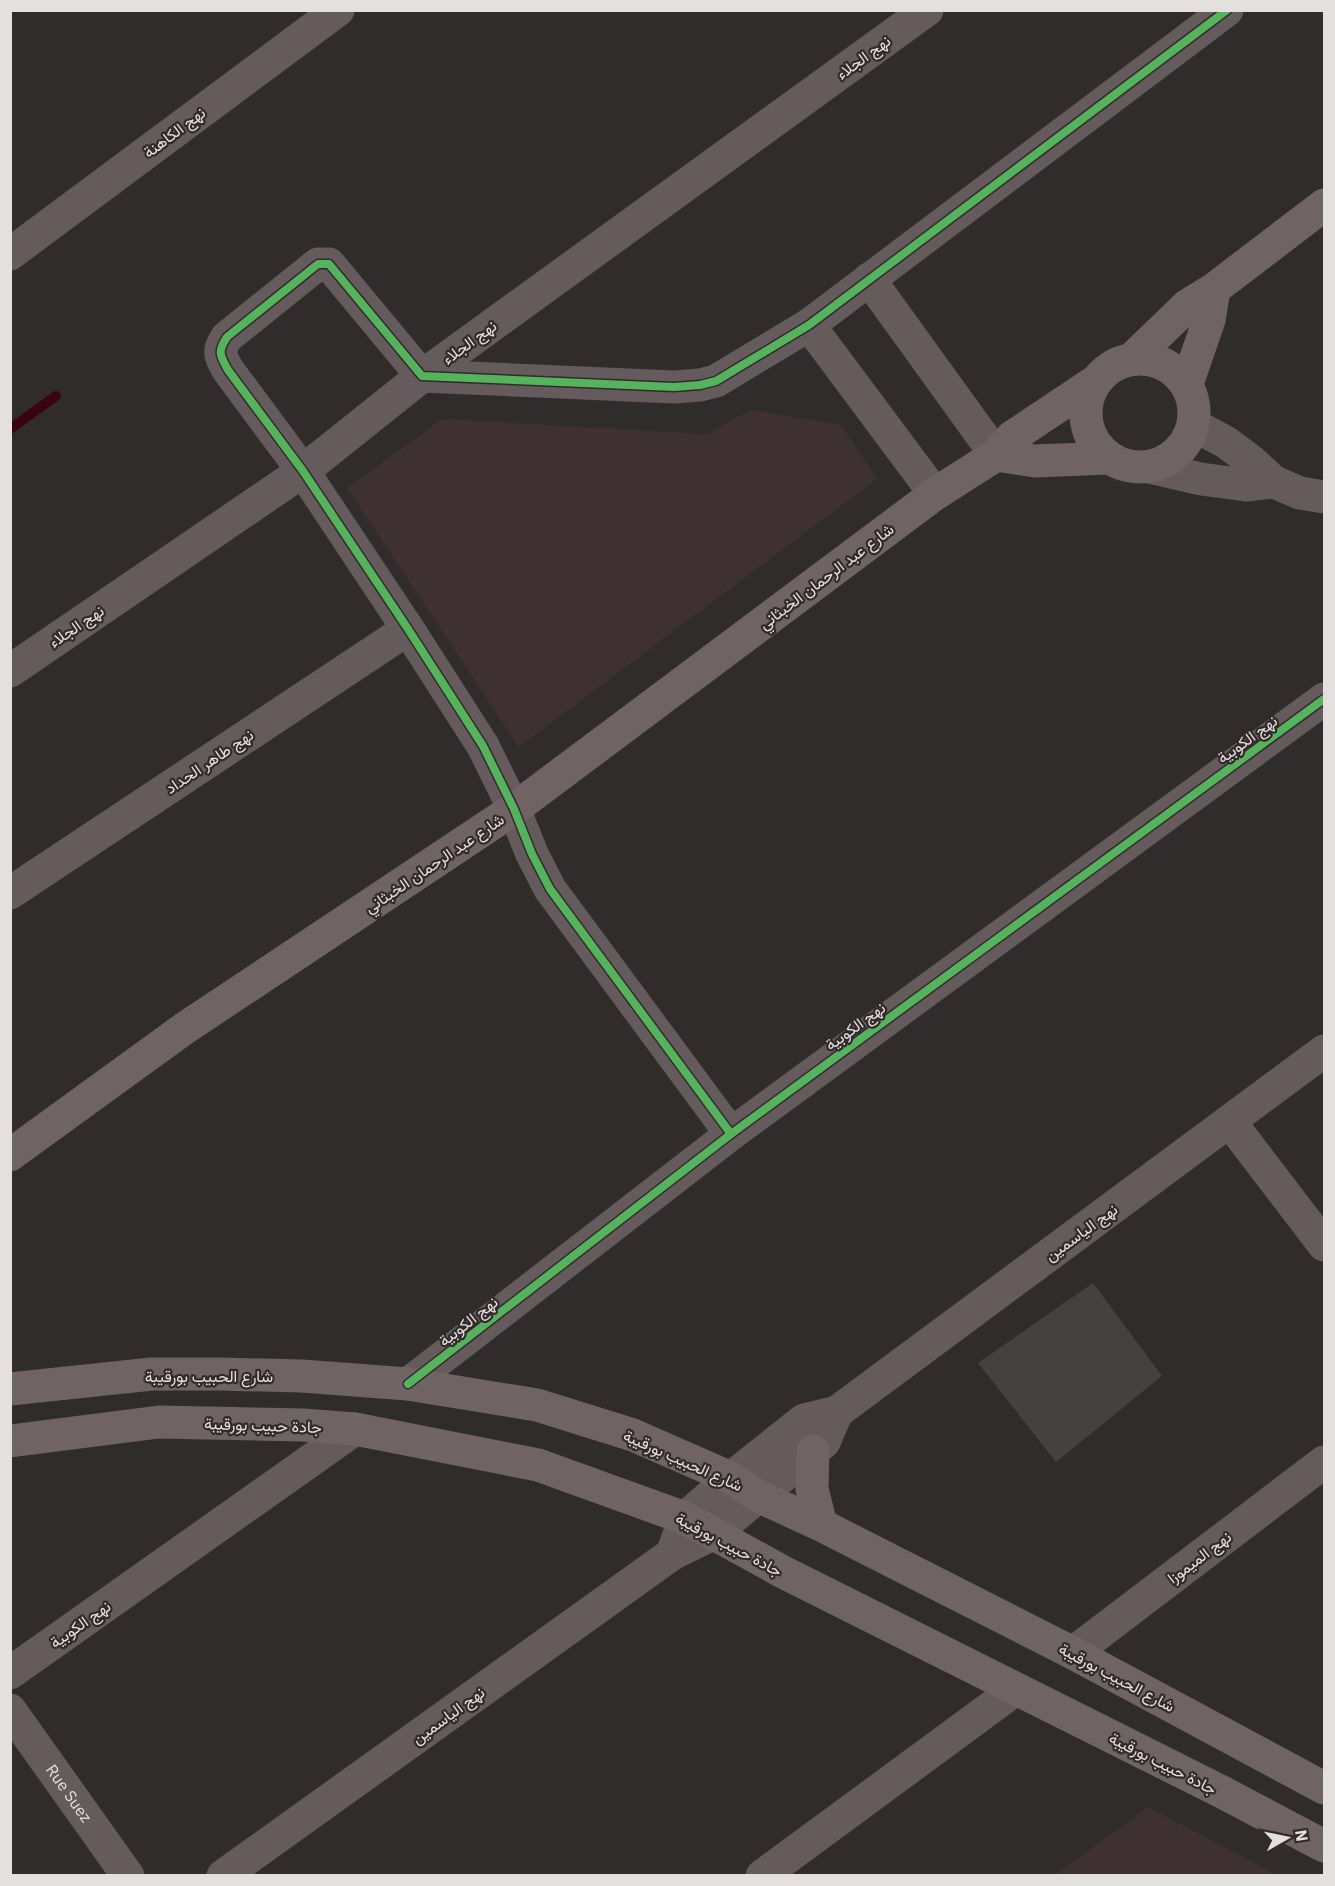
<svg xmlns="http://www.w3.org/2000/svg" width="1335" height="1886" viewBox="0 0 1335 1886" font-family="'IBM Plex Sans',Vazirmatn,sans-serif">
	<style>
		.built { fill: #3f3032 }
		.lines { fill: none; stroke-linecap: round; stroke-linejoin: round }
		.stream { stroke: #380410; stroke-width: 10 }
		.building { fill: #454141 }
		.minor { stroke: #655b5c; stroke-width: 33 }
		.major { stroke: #706364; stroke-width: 33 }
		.cycleway-casing { stroke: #332a2b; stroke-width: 11 }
		.cycleway { stroke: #56b35d; stroke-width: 8 }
		.labels { text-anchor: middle; stroke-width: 4.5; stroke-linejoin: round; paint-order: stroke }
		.street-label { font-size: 16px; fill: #e5e0e0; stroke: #332a2b }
	</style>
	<rect width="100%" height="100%" fill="#312c2c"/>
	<!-- built -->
	<path class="built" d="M750,410L841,425L877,479L519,747L347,488L442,419L707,434Z
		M1148,1807L1277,1875H1055Z"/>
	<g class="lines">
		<!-- stream -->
		<path class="stream" d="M10,429L56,396"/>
	</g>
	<!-- building -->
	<path class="building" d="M1093,1283L1162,1376L1056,1462L978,1363Z"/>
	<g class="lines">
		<!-- minor -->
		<g class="minor">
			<path d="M10,254L338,10"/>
			<path d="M869,279L996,455"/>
			<path d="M809,325L935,494"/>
			<path d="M1194,425L1227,443L1251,461L1274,482"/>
			<path d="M1149,467L1201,479L1246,485L1274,482L1300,493L1324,497"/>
			<path d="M10,671L303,471L422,376L927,10"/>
			<path d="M10,893L408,629"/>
			<path d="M1230,1122L1324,1245"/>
			<path d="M731,1134L550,889L532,854L514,809L483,746L408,629L303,471L228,370C220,355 217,352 227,337L318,264H329L422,376L674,387L700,385L716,381L809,325L1227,10"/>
			<path d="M408,1384L731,1134L1324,699"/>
			<path d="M672,1554L685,1518L731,1478L804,1420L837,1412L1324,1051"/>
			<path d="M1073,1653L1324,1462"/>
			<path d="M10,1673L355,1429"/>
			<path id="s1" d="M10,1710L128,1876"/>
			<path d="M223,1876L672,1554L713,1534L813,1451L824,1442L837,1412"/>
			<path d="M762,1876L1016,1689"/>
		</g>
		<!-- major -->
		<path class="major" d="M1086 413a54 54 0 1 1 108 0a54 54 0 1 1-108 0Z
			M1132,359L1188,305L1214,289L1324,205
			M1187,384L1209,320L1214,289
			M996,455L1035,461L1109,458
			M10,1155L185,1028L514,809L935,494L996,455L1012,437L1096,381
			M10,1389L152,1374H219L302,1376L408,1384L537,1405L633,1435L731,1478L758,1496L821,1525L1073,1653L1324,1788
			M10,1441L159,1422L303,1425L355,1429L538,1465L685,1518L783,1572L1224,1793L1324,1846
			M813,1451L812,1489L821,1525"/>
		<!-- cycleway casing -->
		<g class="cycleway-casing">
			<path id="cycleway" d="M731,1134L550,889L532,854L514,809L483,746L408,629L303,471L228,370C220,355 217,352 227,337L318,264H329L422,376L674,387L700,385L716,381L809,325L1227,10
				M408,1384L731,1134L1324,699"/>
		</g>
		<!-- cycleway -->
		<use href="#cycleway" class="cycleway"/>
	</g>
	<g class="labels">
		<!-- street labels -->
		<g class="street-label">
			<text transform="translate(863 57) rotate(-36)" y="6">نهج الجلاء</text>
			<text transform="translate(174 132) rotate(-37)" y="6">نهج الكاهنة</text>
			<text transform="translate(469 342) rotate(-36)" y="6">نهج الجلاء</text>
			<text transform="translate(826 576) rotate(-37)" y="6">شارع عبد الرحمان الخبثاني</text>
			<text transform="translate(76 626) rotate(-34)" y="6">نهج الجلاء</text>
			<text transform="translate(1247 739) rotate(-36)" y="6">نهج الكوبية</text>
			<text transform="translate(209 761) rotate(-34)" y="6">نهج طاهر الحداد</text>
			<text transform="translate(434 863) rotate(-34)" y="6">شارع عبد الرحمان الخبثاني</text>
			<text transform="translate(855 1026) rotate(-36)" y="6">نهج الكوبية</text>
			<text transform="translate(1081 1232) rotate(-36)" y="6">نهج الياسمين</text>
			<text transform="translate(468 1321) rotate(-38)" y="6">نهج الكوبية</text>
			<text x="209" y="1382">شارع الحبيب بورقيبة</text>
			<text transform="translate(263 1425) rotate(2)" y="6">جادة حبيب بورقيبة</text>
			<text transform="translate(683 1460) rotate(24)" y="6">شارع الحبيب بورقيبة</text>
			<text transform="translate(729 1544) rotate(28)" y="6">جادة حبيب بورقيبة</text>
			<text transform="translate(1199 1557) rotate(-37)" y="6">نهج الميموزا</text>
			<text transform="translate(80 1624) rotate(-35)" y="6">نهج الكوبية</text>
			<text transform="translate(1117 1677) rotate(28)" y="6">شارع الحبيب بورقيبة</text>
			<text transform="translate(448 1715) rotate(-36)" y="6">نهج الياسمين</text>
			<text transform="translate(1163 1763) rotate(27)" y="6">جادة حبيب بورقيبة</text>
			<text dy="6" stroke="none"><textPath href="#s1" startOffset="102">Rue Suez</textPath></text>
		</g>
	</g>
	<!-- border -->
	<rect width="1335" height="1886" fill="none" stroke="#e5e0e0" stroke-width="24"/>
	<!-- north arrow -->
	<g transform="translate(1287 1838) rotate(81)" stroke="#332a2b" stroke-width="4.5" paint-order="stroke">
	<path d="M0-4.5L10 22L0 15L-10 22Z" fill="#e5e0e0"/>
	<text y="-9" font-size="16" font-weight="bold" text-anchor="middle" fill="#e5e0e0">N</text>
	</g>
</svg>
